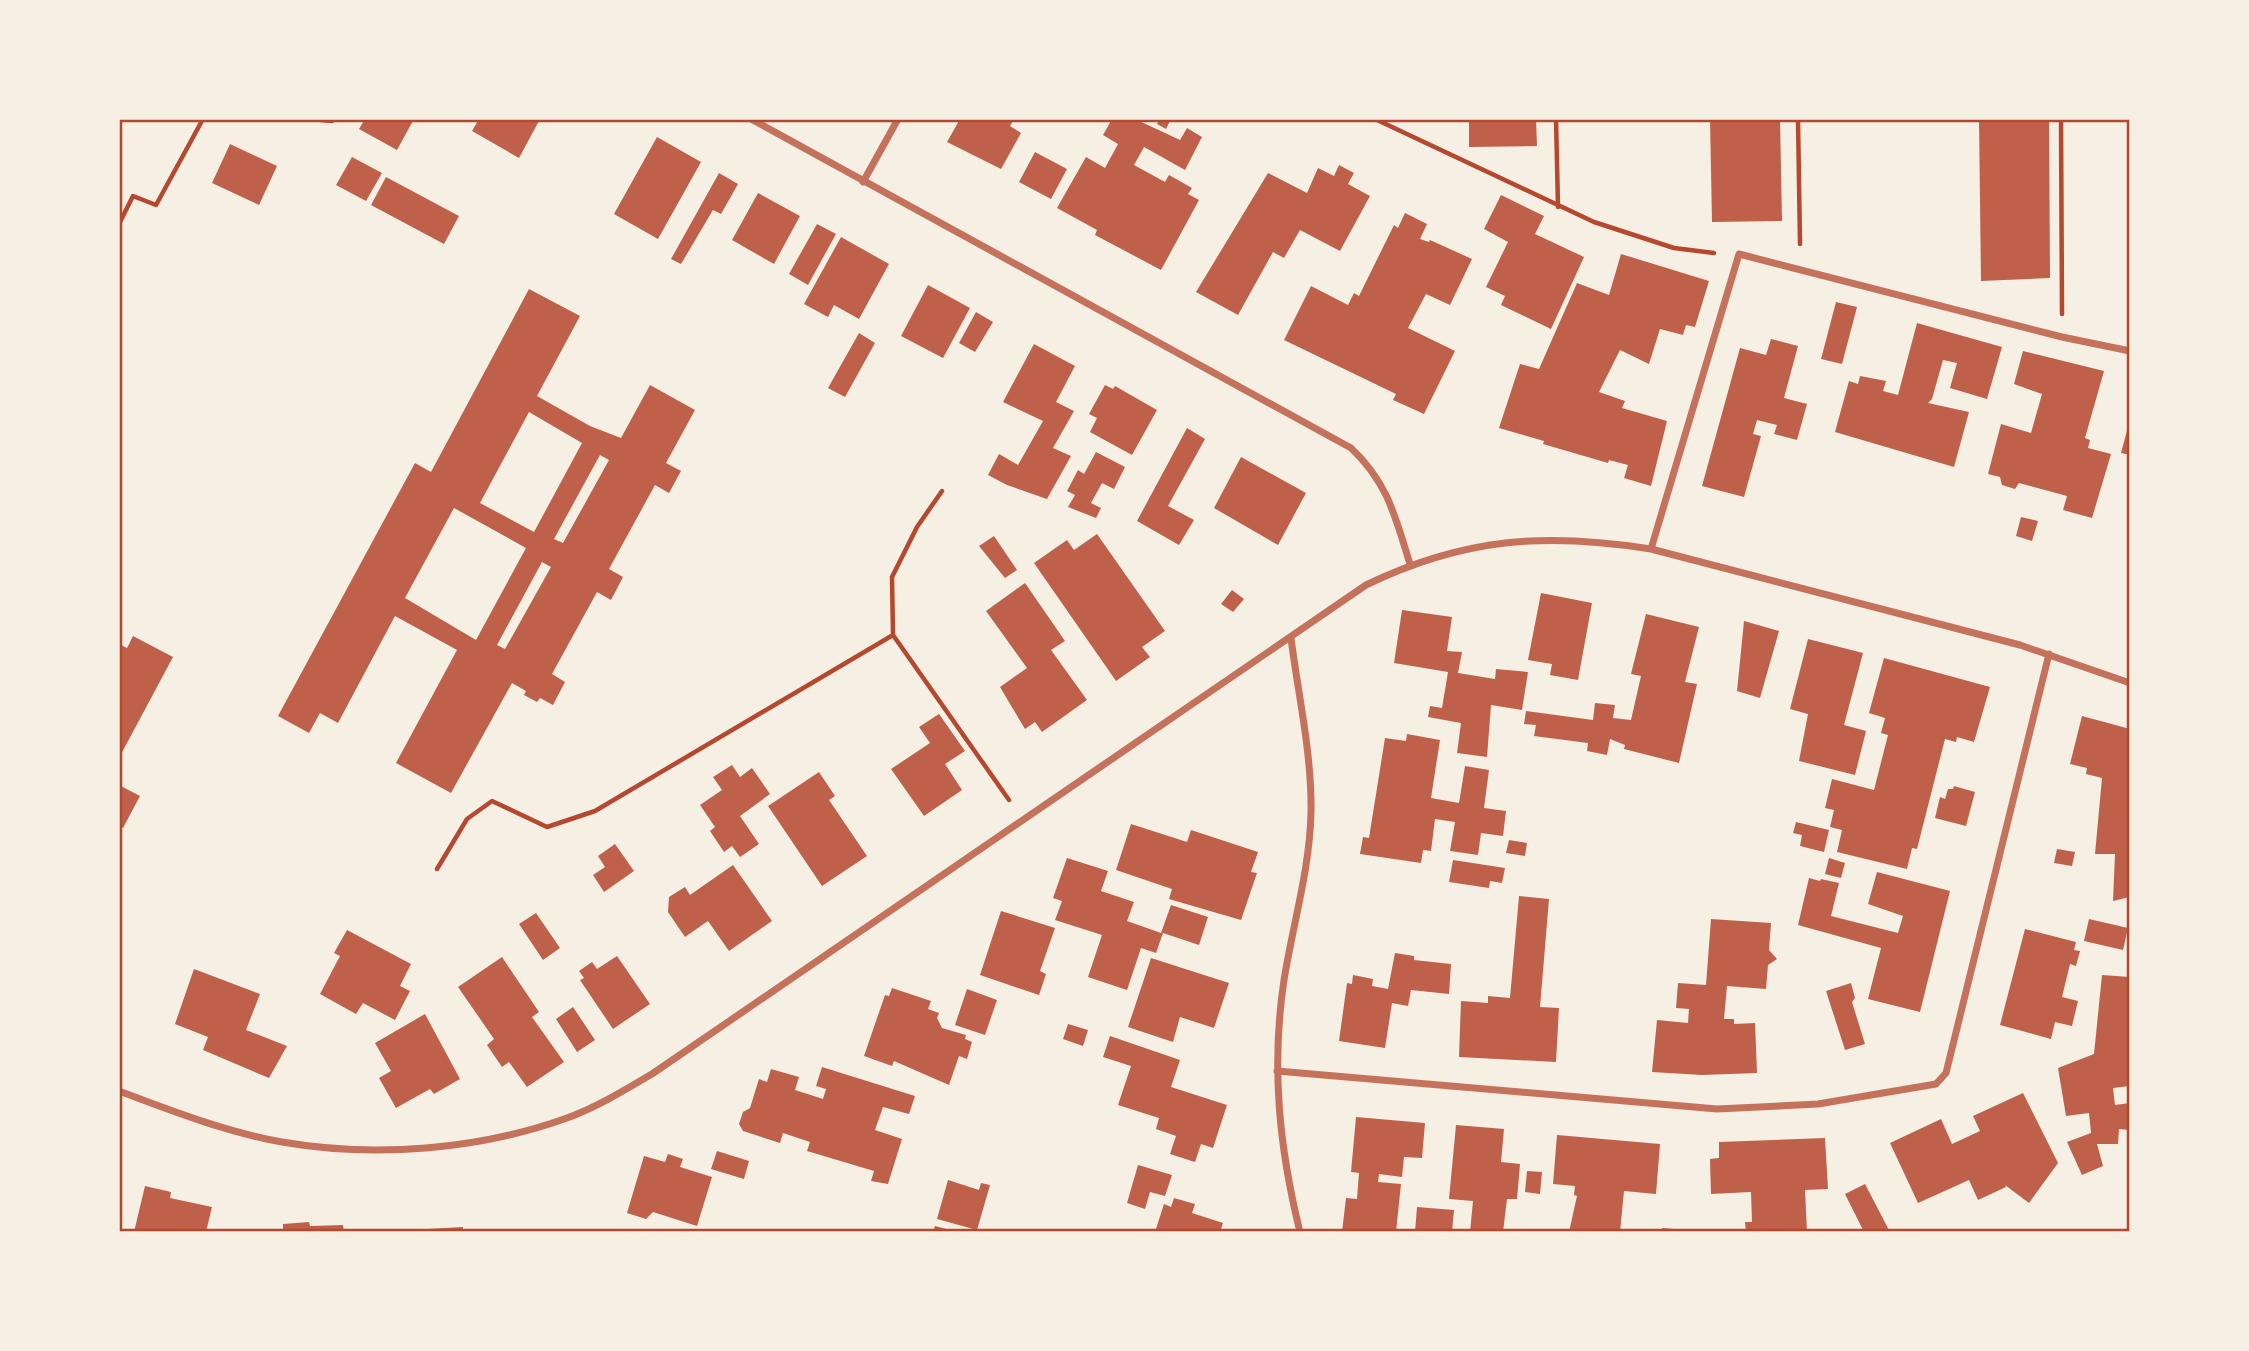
<svg xmlns="http://www.w3.org/2000/svg" width="2249" height="1351" viewBox="0 0 2249 1351" font-family="'Space Grotesk',sans-serif">
	<style>
		.building { fill: #bf614a; fill-rule: evenodd }
		.lines { fill: none; stroke-linecap: round; stroke-linejoin: round }
		.path { stroke: #b5482f; stroke-width: 4.5 }
		.minor { stroke: #c5725c; stroke-width: 7 }
		.neatline { fill: none; stroke: #b5482f; stroke-width: 2.5 }
	</style>
	<rect width="100%" height="100%" fill="#f6efe4"/>
	<!-- building -->
	<path class="building" d="M365,119H414L397,150L359,129Z
		M479,119H540L519,158L472,131Z
		M960,119H1014L1010,126L1021,133L1001,169L947,142Z
		M1112,119H1135L1180,140L1187,128L1202,137L1185,170L1144,147L1134,165L1165,182L1169,175L1192,188L1188,194L1199,200L1161,270L1095,235L1097,230L1057,208L1086,157L1105,168L1118,144L1103,135Z
		M1160,119H1171L1166,129L1157,124Z
		M1469,119H1536L1537,146L1469,147Z
		M1710,119H1780L1782,221L1712,222Z
		M1979,119H2049L2050,278L1981,281Z
		M657,137L701,162L658,239L614,214Z
		M230,144L277,166L259,205L212,183Z
		M1035,152L1067,169L1051,199L1019,182Z
		M352,157L382,173L366,201L336,185Z
		M1339,165L1354,173L1348,184L1370,196L1340,251L1300,230L1284,258L1273,252L1238,315L1196,292L1268,173L1307,193L1318,168L1334,176Z
		M719,173L738,184L721,214L713,210L681,264L671,259Z
		M386,177L459,216L444,244L371,205Z
		M758,193L800,216L774,264L732,240Z
		M1501,195L1544,216L1535,234L1584,257L1551,329L1501,305L1505,296L1486,287L1508,242L1484,229Z
		M1405,213L1427,224L1420,239L1429,242L1430,240L1472,259L1450,305L1426,294L1408,328L1455,351L1424,414L1393,400L1396,394L1284,340L1311,286L1348,305L1354,293L1359,296L1394,225L1398,228Z
		M817,224L836,234L808,285L789,274Z
		M841,237L889,264L859,319L834,305L828,317L804,304Z
		M1621,254L1709,281L1695,327L1686,325L1683,335L1660,329L1649,364L1620,350L1599,392L1625,401L1622,408L1667,421L1651,486L1624,478L1628,465L1609,460L1608,463L1543,444L1544,441L1499,428L1520,364L1539,369L1577,283L1609,295Z
		M928,285L970,308L943,358L901,336Z
		M529,289L580,316L537,396L590,426L621,438L650,385L695,410L666,463L681,471L669,493L655,485L609,569L623,577L611,600L597,592L552,674L565,682L553,705L540,698L537,702L524,695L526,691L512,683L451,793L396,763L457,650L395,616L338,723L320,713L309,733L278,716L415,463L431,472ZM529,412L582,443L534,532L480,503ZM600,455L609,460L563,543L554,539ZM454,508L526,548L476,640L405,598ZM542,562L551,567L505,649L497,645Z
		M1836,302L1857,307L1842,364L1821,359Z
		M976,312L993,322L975,352L959,343Z
		M1917,323L2002,347L1987,399L1950,388L1957,363L1943,360L1932,399L1928,403L1969,412L1954,467L1835,432L1849,381L1858,384L1860,376L1886,381L1883,391L1898,395Z
		M859,333L875,343L845,397L828,388Z
		M1771,339L1798,346L1784,398L1807,404L1797,440L1774,434L1777,425L1757,420L1753,434L1761,436L1744,497L1702,486L1740,348L1766,355Z
		M1034,344L1075,366L1056,402L1074,411L1053,448L1071,456L1047,499L1007,485L988,475L999,454L1018,465L1043,421L1003,402Z
		M2023,351L2104,371L2085,438L2090,440L2088,448L2111,454L2092,518L2063,510L2067,496L2019,483L2015,489L2002,485L2000,477L1988,474L2001,424L2031,433L2042,394L2014,384Z
		M1105,385L1113,389L1115,386L1157,410L1132,455L1090,432L1097,418L1089,414Z
		M2129,423H2130V455L2121,453Z
		M1187,428L1205,439L1168,506L1194,520L1179,545L1137,521Z
		M1096,452L1125,467L1114,489L1102,483L1091,503L1101,508L1096,518L1068,507L1075,495L1067,491L1078,470L1084,474Z
		M1241,457L1306,493L1278,545L1214,508Z
		M2021,517L2038,521L2032,541L2016,536Z
		M1097,534L1165,631L1142,647L1150,657L1116,681L1034,563L1067,540L1074,550Z
		M994,536L1017,570L1005,578L979,546Z
		M1025,583L1065,641L1051,650L1087,700L1042,732L1035,722L1025,729L1000,687L1027,668L986,611Z
		M1232,590L1244,599L1233,612L1221,604Z
		M1541,593L1592,603L1578,680L1550,675L1552,664L1528,660Z
		M1402,610L1452,617L1447,651L1462,652L1458,673L1495,679L1496,669L1528,672L1522,710L1491,705L1487,757L1457,753L1461,723L1428,717L1430,706L1442,708L1448,672L1394,663Z
		M1646,614L1699,627L1685,682L1697,684L1679,763L1624,749L1625,745L1610,739L1607,755L1587,751L1588,743L1534,736L1536,725L1524,724L1526,711L1593,720L1595,703L1615,705L1613,718L1631,720L1641,676L1631,674Z
		M1744,621L1779,631L1760,698L1737,691Z
		M133,636L173,657L119,758V644L127,648Z
		M1808,639L1863,653L1844,725L1866,731L1855,775L1799,761L1808,714L1790,709Z
		M1884,658L1990,687L1974,742L1957,737L1956,742L1945,739L1917,849L1912,848L1907,869L1837,852L1842,830L1830,827L1834,810L1825,808L1832,779L1874,790L1888,735L1881,733L1885,718L1869,713Z
		M939,714L965,751L945,764L962,790L924,816L891,769L930,743L919,727Z
		M2082,716L2130,729V897L2113,901L2115,854H2095L2102,778L2086,774L2087,768L2070,764Z
		M1407,734L1440,740L1431,798L1459,803L1465,766L1489,770L1484,808L1506,811L1503,836L1481,833L1478,855L1450,851L1455,822L1435,819L1431,851L1423,850L1421,863L1360,854L1363,837L1369,838L1385,738L1406,741Z
		M732,765L740,777L752,768L770,794L740,816L759,844L740,857L732,846L724,852L710,831L715,827L700,805L722,790L713,777Z
		M819,772L835,796L829,800L867,856L822,886L768,806Z
		M119,785L140,796L123,828L119,825Z
		M1954,786L1975,792L1966,826L1935,818L1940,797L1945,799L1948,789H1953Z
		M1796,822L1829,830L1824,852L1800,846L1802,835L1793,833Z
		M1131,824L1187,842L1191,830L1258,852L1251,872L1257,873L1241,920L1169,899L1172,889L1116,870Z
		M1509,840L1527,843L1525,856L1506,853Z
		M615,844L634,871L604,892L593,875L605,867L598,856Z
		M2057,849L2075,852L2072,866L2054,863Z
		M1067,858L1108,871L1101,891L1134,902L1127,921L1161,933L1171,905L1208,917L1199,945L1163,933L1156,953L1141,948L1127,990L1088,977L1102,935L1055,920L1062,901L1053,898Z
		M1829,858L1845,863L1841,878L1825,874Z
		M1453,860L1505,868L1502,883L1490,881L1489,888L1449,882Z
		M733,865L772,921L729,951L708,921L685,937L668,912L669,897L685,887L690,895Z
		M1877,872L1950,891L1920,1012L1868,999L1881,948L1798,925L1809,878L1820,881L1821,879L1839,883L1831,916L1898,933L1903,916L1868,904Z
		M1519,896L1549,899L1540,1007L1559,1008L1556,1062L1459,1057L1461,1001L1488,1003V996L1510,998Z
		M1001,911L1055,928L1040,971L1046,974L1039,995L980,975Z
		M536,913L560,948L543,960L519,924Z
		M1711,919L1771,923L1769,950L1777,959L1768,965L1766,989L1727,986L1724,1019H1734V1024L1755,1023L1757,1073L1702,1075L1652,1072L1657,1020L1688,1023L1689,1009L1676,1008L1678,983L1706,985Z
		M2089,919L2128,928L2123,950L2084,941Z
		M2025,929L2076,942L2074,950L2080,951L2076,966L2070,964L2062,997L2078,1001L2072,1026L2055,1022L2051,1039L2000,1025Z
		M347,930L411,964L400,986L410,991L395,1020L363,1003L356,1014L320,994L340,956L334,953Z
		M1395,953L1414,956V960L1451,964L1449,994L1411,990L1408,1006L1392,1003L1385,1048L1339,1041L1347,983L1352,984L1353,975L1373,979L1372,986L1388,989Z
		M617,956L650,1004L613,1029L580,980L584,978L579,971L592,962L597,969Z
		M502,957L539,1012L532,1017L564,1062L527,1087L509,1062L502,1067L487,1045L494,1039L458,987Z
		M1151,958L1229,983L1214,1028L1180,1017L1173,1042L1128,1027Z
		M194,969L260,994L246,1030L287,1046L269,1078L203,1050L208,1037L175,1024Z
		M2102,975L2130,977V1086L2113,1088L2115,1105L2130,1103V1130L2119,1129L2118,1144H2097L2103,1166L2082,1175L2067,1142L2091,1133L2089,1113L2066,1116L2058,1068L2094,1054Z
		M1851,983L1855,998L1852,1002L1865,1044L1845,1050L1826,991Z
		M892,988L931,1001L928,1009L939,1013L937,1018L942,1028L966,1035L965,1039L972,1042L967,1059L959,1056L949,1085L894,1061L892,1066L864,1056L885,995L889,996Z
		M967,989L997,1000L985,1035L955,1025Z
		M573,1007L595,1040L577,1052L556,1019Z
		M425,1014L460,1079L434,1094L430,1089L396,1108L379,1078L391,1071L375,1043Z
		M1068,1024L1088,1030L1083,1046L1063,1039Z
		M1110,1036L1180,1060L1171,1087L1227,1105L1213,1148L1201,1144L1195,1162L1170,1154L1176,1136L1156,1129L1159,1118L1118,1105L1131,1066L1103,1057Z
		M822,1067L915,1096L909,1114L883,1107L875,1130L902,1139L888,1184L871,1181L874,1171L807,1151L810,1142L783,1133L780,1143L743,1131L739,1124L743,1112L750,1108L759,1079L767,1082L771,1069L799,1077L795,1090L823,1099L826,1089L816,1086Z
		M2023,1093L2058,1163L2029,1203L2005,1185L2006,1187L1978,1200L1969,1180L1918,1203L1890,1143L1941,1119L1952,1144L1980,1131L1973,1116Z
		M1356,1117L1425,1123L1422,1158L1404,1157L1402,1177L1379,1174L1378,1182L1401,1184L1396,1232H1342L1346,1198L1357,1199L1359,1173L1351,1172Z
		M1456,1125L1504,1129L1501,1162L1520,1164L1517,1199H1507L1503,1232H1470L1473,1201L1449,1199Z
		M1557,1135L1660,1144L1656,1194L1624,1191L1620,1232H1569L1577,1196L1574,1195L1575,1186L1553,1184Z
		M1825,1138L1828,1189L1805,1190L1807,1232H1746L1745,1222H1752L1751,1192L1711,1194L1710,1159L1719,1158V1142Z
		M717,1151L749,1161L744,1179L711,1169Z
		M668,1154L683,1159L680,1167L712,1177L697,1226L653,1212L646,1219L627,1213L644,1156L665,1162Z
		M1138,1165L1172,1175L1165,1196L1150,1192L1145,1209L1127,1203Z
		M1527,1171L1542,1172L1540,1194L1525,1192Z
		M948,1180L979,1190L981,1183L990,1185L977,1230L937,1219Z
		M1865,1184L1890,1232H1864L1845,1194Z
		M145,1186L171,1192L170,1198L212,1207L206,1232H134Z
		M1174,1198L1195,1204L1192,1213L1223,1223L1220,1232H1155L1164,1204L1171,1207Z
		M1417,1207L1454,1210L1452,1232H1415Z
		M309,1222L310,1226L343,1225L344,1232H283V1224Z
		M935,1226L954,1231V1232H933Z
		M463,1227V1232H410V1230Z
		M1662,1228L1686,1230V1232H1662Z"/>
	<g class="lines">
		<!-- path -->
		<path class="path" d="M310,119L332,121
			M1375,119L1594,222L1674,248L1714,253
			M1556,119L1558,207
			M1798,119L1800,244
			M2061,119L2062,314
			M119,224L133,196L156,205L203,119
			M893,635L1009,800
			M437,869L467,819L492,801L547,827L595,811L893,635L892,577L917,527L942,491"/>
		<!-- minor -->
		<path class="minor" d="M751,119L1351,448C1388,483 1395,516 1410,564
			M863,182L898,119
			M1651,549L1739,254L2062,337L2130,351
			M1291,638C1298,694 1312,754 1311,812C1310,868 1293,924 1284,980C1271,1066 1279,1147 1300,1232
			M1277,1071L1717,1109L1818,1104L1936,1084L1946,1073L2049,654
			M119,1091C172,1111 226,1132 282,1142C375,1158 478,1150 567,1118C597,1107 625,1090 652,1074L1366,585C1463,538 1545,532 1651,549L2020,645L2130,683"/>
	</g>
	<!-- border -->
	<rect width="2249" height="1351" fill="none" stroke="#f6efe4" stroke-width="242"/>
	<rect x="121" y="121" width="2007" height="1109" class="neatline"/>
</svg>
